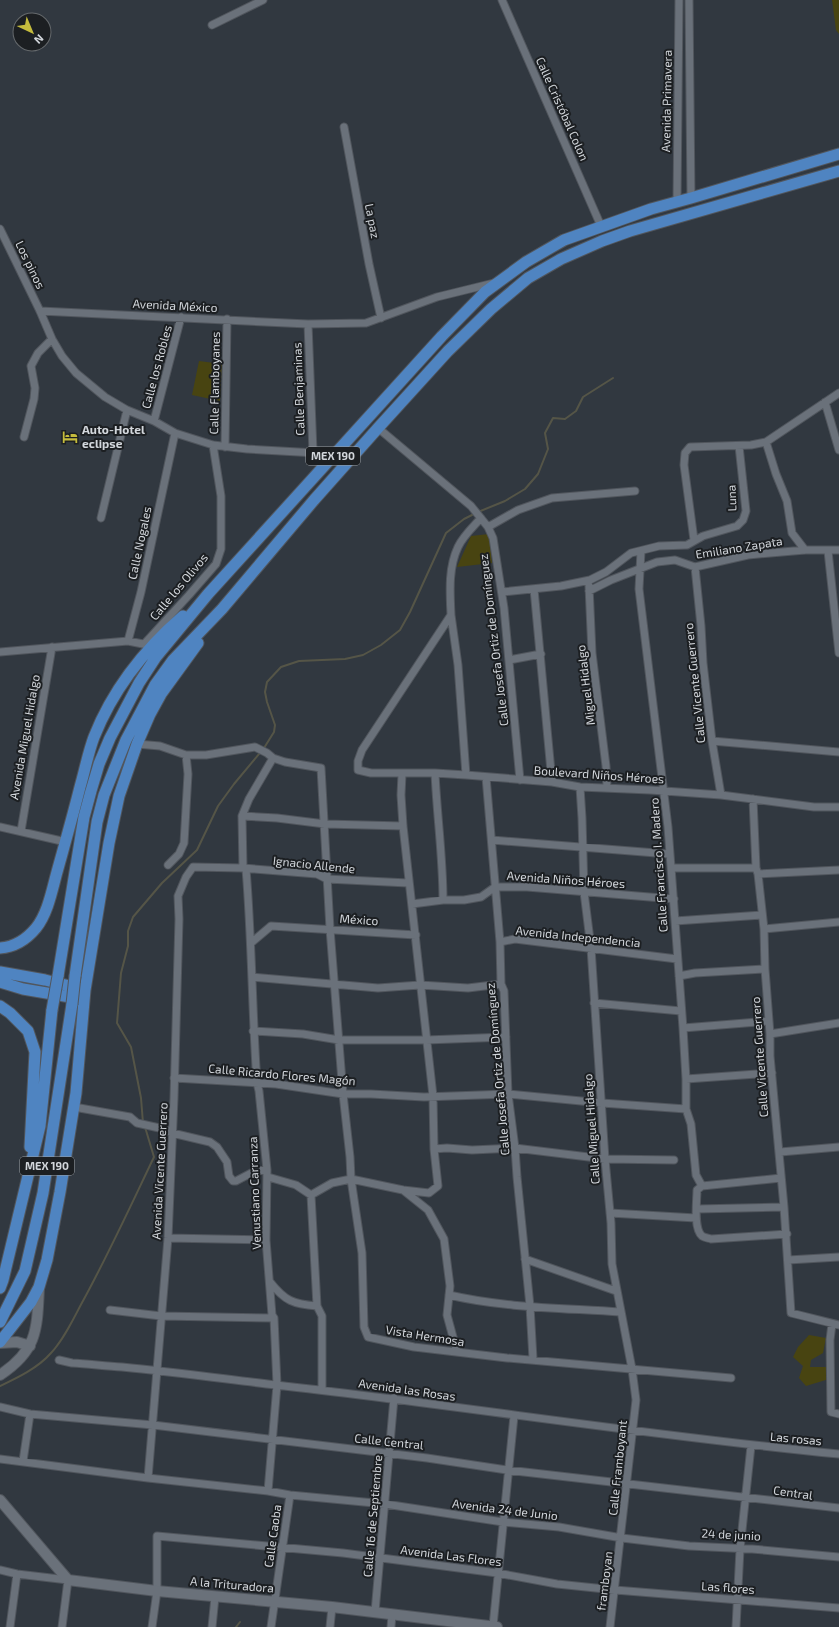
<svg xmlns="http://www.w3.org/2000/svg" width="839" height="1627" viewBox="0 0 839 1627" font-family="'Exo 2',sans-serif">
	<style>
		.green { fill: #484411 }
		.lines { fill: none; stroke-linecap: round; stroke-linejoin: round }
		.stream { stroke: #555547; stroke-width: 2 }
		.street-casing { stroke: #51565d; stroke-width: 9 }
		.secondary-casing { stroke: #51565d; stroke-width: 12 }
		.primary-casing { stroke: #51565d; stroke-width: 13 }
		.street { stroke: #6a717a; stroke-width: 7 }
		.secondary { stroke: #6a717a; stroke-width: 10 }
		.primary { stroke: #4f84c1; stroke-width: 11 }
		.primary-bridge-casing { stroke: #51565d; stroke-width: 13; stroke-linecap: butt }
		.primary-bridge { stroke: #4f84c1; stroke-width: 11 }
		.labels { text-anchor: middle; stroke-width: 4; stroke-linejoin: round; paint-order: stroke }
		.shield { fill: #1c1f22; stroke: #9ca0a4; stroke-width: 1 }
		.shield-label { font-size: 11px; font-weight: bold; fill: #d3d7dc }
		.street-label { font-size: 12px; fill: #d3d7dc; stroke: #1c1f22 }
		.poi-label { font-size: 12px; font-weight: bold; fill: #d3d7dc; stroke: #1c1f22; text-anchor: start }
	</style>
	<rect width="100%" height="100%" fill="#313840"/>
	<!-- green -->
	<path class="green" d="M832,0H839V34L836,30Z
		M199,361L222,364L220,401L192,395Z
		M489,534L492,563L457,567L471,536Z
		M809,1335L826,1338L823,1353L811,1360L810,1367H826L829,1379L806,1386L799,1378L803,1366L793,1357L798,1347Z"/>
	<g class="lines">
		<!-- stream -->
		<path class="stream" d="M478,512L505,501L525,489L538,474L548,449L545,433L553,418L565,419L576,411L583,397L613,378
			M143,1123L141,1098L131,1047L117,1023L121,973L128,946V931L133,917L162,883L197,850L218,806L234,784L264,748L274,732L275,725L267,702L265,692L267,682L281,667L299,661L345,659L363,655L381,645L400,630L410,612L446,533L464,519L474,514
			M0,1386C17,1378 38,1368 51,1353C65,1338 74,1317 84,1299C109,1253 131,1205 154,1157L145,1127
			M236,1627L240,1622"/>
		<!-- street casing -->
		<g class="street-casing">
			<path id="street" d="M502,0L601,226
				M689,0L691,198
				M212,25L263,0
				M344,127L369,264L381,318
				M677,202L679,0
				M0,229L40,311L52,339L62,356L76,373L105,397L127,410L154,421L175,433L213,445L247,449L334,454
				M40,311L308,324L366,323L437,297L494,283
				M308,324L313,452
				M825,402L839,450
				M154,421L181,317
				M378,428L471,506L488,527L493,538L504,608L520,780
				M24,437L34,399L35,388L31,366L38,353L52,339
				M766,442L776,474L787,501L792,533L805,550
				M225,447L227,319
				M101,518L127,410
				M488,527L518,510L552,498L635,491
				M694,540L684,465L685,453L690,447L751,445L766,442L839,393
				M641,551L639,589L668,827L683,1028L686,1079V1109L691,1124L696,1175L702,1186
				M828,551L839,653
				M695,567L701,626L703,663L712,741L721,795
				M589,586L592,653L606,766L607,787
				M534,589L552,782
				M589,591L611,580L657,562L675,560L695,567L748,555L805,550H839
				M502,592L561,586L590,580L606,572L631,553L659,546L687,545L703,536L737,526L743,520L746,511L739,446
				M451,615C450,593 448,568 458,547C463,536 473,527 481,518
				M128,641L141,592L175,433
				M145,643L189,595L216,564L221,549V496L213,445
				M0,652L128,641L148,645
				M509,660L541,654
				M712,741L839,752
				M137,744L160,746L186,755H206L255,747L267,753L273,758L285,762L321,768L330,929L343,1094L350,1157L351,1179L362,1253L364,1327L368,1337L414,1347L507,1358L731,1378
				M273,758L249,799L242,816L277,818L325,824L403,826
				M435,773C437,816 443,858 443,900
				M466,775L458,665L451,615L362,750L358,761V770L371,773H435L466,775L552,782L580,787L650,790L721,795L814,807H839
				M486,777L500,942L501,984L504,991L508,1094L515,1148L517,1177L530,1306L533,1359
				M580,787L582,818L584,892L591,948L605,1159L611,1223L612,1264L632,1369L636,1400L610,1627
				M753,799L756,868L758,874L764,929L765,969L770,1034V1056L784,1207L791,1313L839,1325
				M242,816L243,868
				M0,827L66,842
				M21,831L52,647
				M492,840L669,854
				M168,865L179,854L184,843L188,774L186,755
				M671,868H756
				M246,869C252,941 252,1012 257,1083L259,1091L267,1170L266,1240L272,1315L274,1318L277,1385L268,1491
				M758,874L839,870
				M412,904L443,900H464L481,897L495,887H527L674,899
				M675,921L762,915
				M764,929L839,922
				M500,942L515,939L677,959
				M251,943L271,926L416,935
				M679,976L695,973L765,969
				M252,977L378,988L420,985L468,988L501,984
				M594,1003L681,1011
				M683,1028L769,1021
				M253,1031L303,1034L339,1040H426L506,1037
				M770,1034L839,1023
				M174,1078L276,1084L343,1094H371L424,1097L508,1094L602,1103L686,1109
				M686,1079L772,1073
				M74,1107L130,1117L137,1123L164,1129L172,1133L210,1142L217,1147L227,1162L229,1176L233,1181H236L255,1171L267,1170
				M434,1149L447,1148L472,1150L515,1148L605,1159L674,1160
				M780,1152L839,1147
				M268,1177L296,1185L311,1195L332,1183L351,1179L403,1190L429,1193L438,1186L434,1149L433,1096L403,826L401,795L402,774
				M781,1178L702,1186L697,1190C697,1201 693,1228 702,1236C705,1238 708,1238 711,1239L787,1234
				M403,1190L428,1210L444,1239L450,1286L447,1315L457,1352
				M311,1195L317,1306L322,1316V1390
				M697,1209L784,1207
				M610,1213L696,1218
				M168,1238L266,1240
				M525,1259L616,1291
				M788,1260L839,1257
				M270,1282C285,1301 293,1304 317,1306
				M449,1295C505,1308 563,1308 620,1312
				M110,1310L161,1316L274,1318
				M832,1324L830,1340L831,1412L839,1414
				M59,1360L72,1363C89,1364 105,1366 122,1367C174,1372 225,1379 276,1385C464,1406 651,1436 839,1454
				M0,1407L30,1414L153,1425L427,1458L507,1470L839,1508
				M0,1459L148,1478L268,1491L290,1495L385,1504L503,1522L559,1527L622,1538L689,1546L752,1549L839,1557
				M23,1461L30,1414
				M148,1478L168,1238L174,1098L179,919L178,896L186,877L193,867L243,868L317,874L327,879L408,883
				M0,1570L17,1574L68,1580L62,1627
				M375,1612L394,1398
				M493,1626L514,1416
				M10,1627L17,1574
				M152,1627L157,1591V1536L343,1553L497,1573L557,1584L615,1590L839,1608
				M212,1627L215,1597
				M271,1627L290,1495
				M330,1627L332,1607
				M391,1627L392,1615
				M736,1627L740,1549L751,1446"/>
		</g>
		<!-- secondary casing -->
		<g class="secondary-casing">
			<path id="secondary" d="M0,1343L17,1342L30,1346
				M0,1375C38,1350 37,1329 39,1287
				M0,1500L68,1580L157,1591L332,1607L497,1627"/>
		</g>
		<!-- primary casing -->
		<g class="primary-casing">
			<path id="primary" d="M0,948C15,947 26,940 36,928C48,913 52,890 57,872C65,843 73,815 80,787C85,770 88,753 94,737C113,689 145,649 183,616
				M0,972L45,980L82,989
				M58,976L84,817L91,791L99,764L110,738L139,683L156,657L208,594L442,336L485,292L526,262L564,240L651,209L691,198L839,154
				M75,976L97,822L104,795L126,740L155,685L173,660L222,609L314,500L378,428L448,351L491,309L528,278L561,259L602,241L630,231L839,171
				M0,982L23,989L82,999
				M0,1006L10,1013L28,1031L35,1052L30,1147
				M0,1288L3,1280L40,1126L52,1010
				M0,1322L25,1271L43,1193L72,1004
				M0,1342L31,1302L39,1287L47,1260L60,1192L76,1093L85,990L109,843L119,796L137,744L150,714L161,694L198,643"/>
		</g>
		<!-- street -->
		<use href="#street" class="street"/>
		<!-- secondary -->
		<use href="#secondary" class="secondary"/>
		<!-- primary -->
		<use href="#primary" class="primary"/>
		<!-- primary-bridge casing -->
		<g class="primary-bridge-casing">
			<path id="primary-bridge" d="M72,1004L75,976
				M52,1010L58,976"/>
		</g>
		<!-- primary-bridge -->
		<use href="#primary-bridge" class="primary-bridge"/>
	</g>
	<!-- icons -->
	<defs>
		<g id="hotel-bare" transform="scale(1.2)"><path d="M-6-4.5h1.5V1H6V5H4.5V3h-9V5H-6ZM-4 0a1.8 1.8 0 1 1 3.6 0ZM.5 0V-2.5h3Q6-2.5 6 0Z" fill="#c5bc3d" stroke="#1c1f22" stroke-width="2.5" paint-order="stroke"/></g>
	</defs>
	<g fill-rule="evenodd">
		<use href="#hotel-bare" x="70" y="437"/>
	</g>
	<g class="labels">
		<!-- shield labels -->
		<g class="shield">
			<rect x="306" y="447" width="54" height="18" rx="3"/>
			<rect x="20" y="1157" width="54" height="18" rx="3"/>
		</g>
		<g class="shield-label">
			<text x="333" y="460">MEX 190</text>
			<text x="47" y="1170">MEX 190</text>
		</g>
		<!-- street labels -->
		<g class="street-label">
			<text transform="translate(667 101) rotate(-89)" y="4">Avenida Primavera</text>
			<text transform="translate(562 109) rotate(66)" y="4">Calle Cristóbal Colon</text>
			<text transform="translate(372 221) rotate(79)" y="4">La paz</text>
			<text transform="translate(30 265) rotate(64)" y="4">Los pinos</text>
			<text transform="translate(175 306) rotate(3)" y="4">Avenida México</text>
			<text transform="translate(157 367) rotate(-75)" y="4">Calle los Robles</text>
			<text transform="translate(215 383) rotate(-89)" y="4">Calle Flamboyanes</text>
			<text transform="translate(299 389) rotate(-92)" y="4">Calle Benjaminas</text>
			<text transform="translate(732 498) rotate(-92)" y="4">Luna</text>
			<text transform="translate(140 543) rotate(-78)" y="4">Calle Nogales</text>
			<text transform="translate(739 548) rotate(-9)" y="4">Emiliano Zapata</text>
			<text transform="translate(179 587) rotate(-50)" y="4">Calle los Olivos</text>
			<text transform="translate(494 640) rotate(-97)" y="4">Calle Josefa Ortiz de Domínguez</text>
			<text transform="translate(695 683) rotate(-96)" y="4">Calle Vicente Guerrero</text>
			<text transform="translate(586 685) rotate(-97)" y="4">Miguel Hidalgo</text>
			<text transform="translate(25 737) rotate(-80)" y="4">Avenida Miguel Hidalgo</text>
			<text transform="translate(599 775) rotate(4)" y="4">Boulevard Niños Héroes</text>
			<text transform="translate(314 865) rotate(6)" y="4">Ignacio Allende</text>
			<text transform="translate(659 865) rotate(-94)" y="4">Calle Francisco I. Madero</text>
			<text transform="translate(566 880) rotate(4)" y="4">Avenida Niños Héroes</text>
			<text transform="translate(359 920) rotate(4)" y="4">México</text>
			<text transform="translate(578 937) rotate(6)" y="4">Avenida Independencia</text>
			<text transform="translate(760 1057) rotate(-94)" y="4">Calle Vicente Guerrero</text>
			<text transform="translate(498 1069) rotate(-95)" y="4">Calle Josefa Ortiz de Domínguez</text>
			<text transform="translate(282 1075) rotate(5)" y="4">Calle Ricardo Flores Magón</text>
			<text transform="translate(592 1129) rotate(-94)" y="4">Calle Miguel Hidalgo</text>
			<text transform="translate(160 1171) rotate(-87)" y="4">Avenida Vicente Guerrero</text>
			<text transform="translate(255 1193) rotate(-92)" y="4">Venustiano Carranza</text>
			<text transform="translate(425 1336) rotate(9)" y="4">Vista Hermosa</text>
			<text transform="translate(407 1390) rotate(8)" y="4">Avenida las Rosas</text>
			<text transform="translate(796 1439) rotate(5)" y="4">Las rosas</text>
			<text transform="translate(389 1442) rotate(6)" y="4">Calle Central</text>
			<text transform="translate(618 1468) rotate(-84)" y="4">Calle Framboyant</text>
			<text transform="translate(793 1493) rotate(8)" y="4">Central</text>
			<text transform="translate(505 1510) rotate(7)" y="4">Avenida 24 de Junio</text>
			<text transform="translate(373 1516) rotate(-85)" y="4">Calle 16 de Septiembre</text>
			<text transform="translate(731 1535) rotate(3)" y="4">24 de junio</text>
			<text transform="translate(273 1536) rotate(-82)" y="4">Calle Caoba</text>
			<text transform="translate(451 1556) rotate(7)" y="4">Avenida Las Flores</text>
			<text transform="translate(605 1581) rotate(-83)" y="4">framboyan</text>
			<text transform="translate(232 1585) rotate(5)" y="4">A la Trituradora</text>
			<text transform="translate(728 1588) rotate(4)" y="4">Las flores</text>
		</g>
		<!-- poi labels -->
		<g class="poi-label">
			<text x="82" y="434">Auto-Hotel<tspan x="82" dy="14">eclipse</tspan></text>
		</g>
	</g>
	<!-- north arrow -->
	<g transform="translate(32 32) rotate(136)"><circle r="19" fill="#1c1f22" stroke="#65696c"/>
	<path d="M0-3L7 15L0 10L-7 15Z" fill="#c5bc3d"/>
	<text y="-6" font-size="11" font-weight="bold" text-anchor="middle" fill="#d3d7dc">N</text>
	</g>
</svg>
